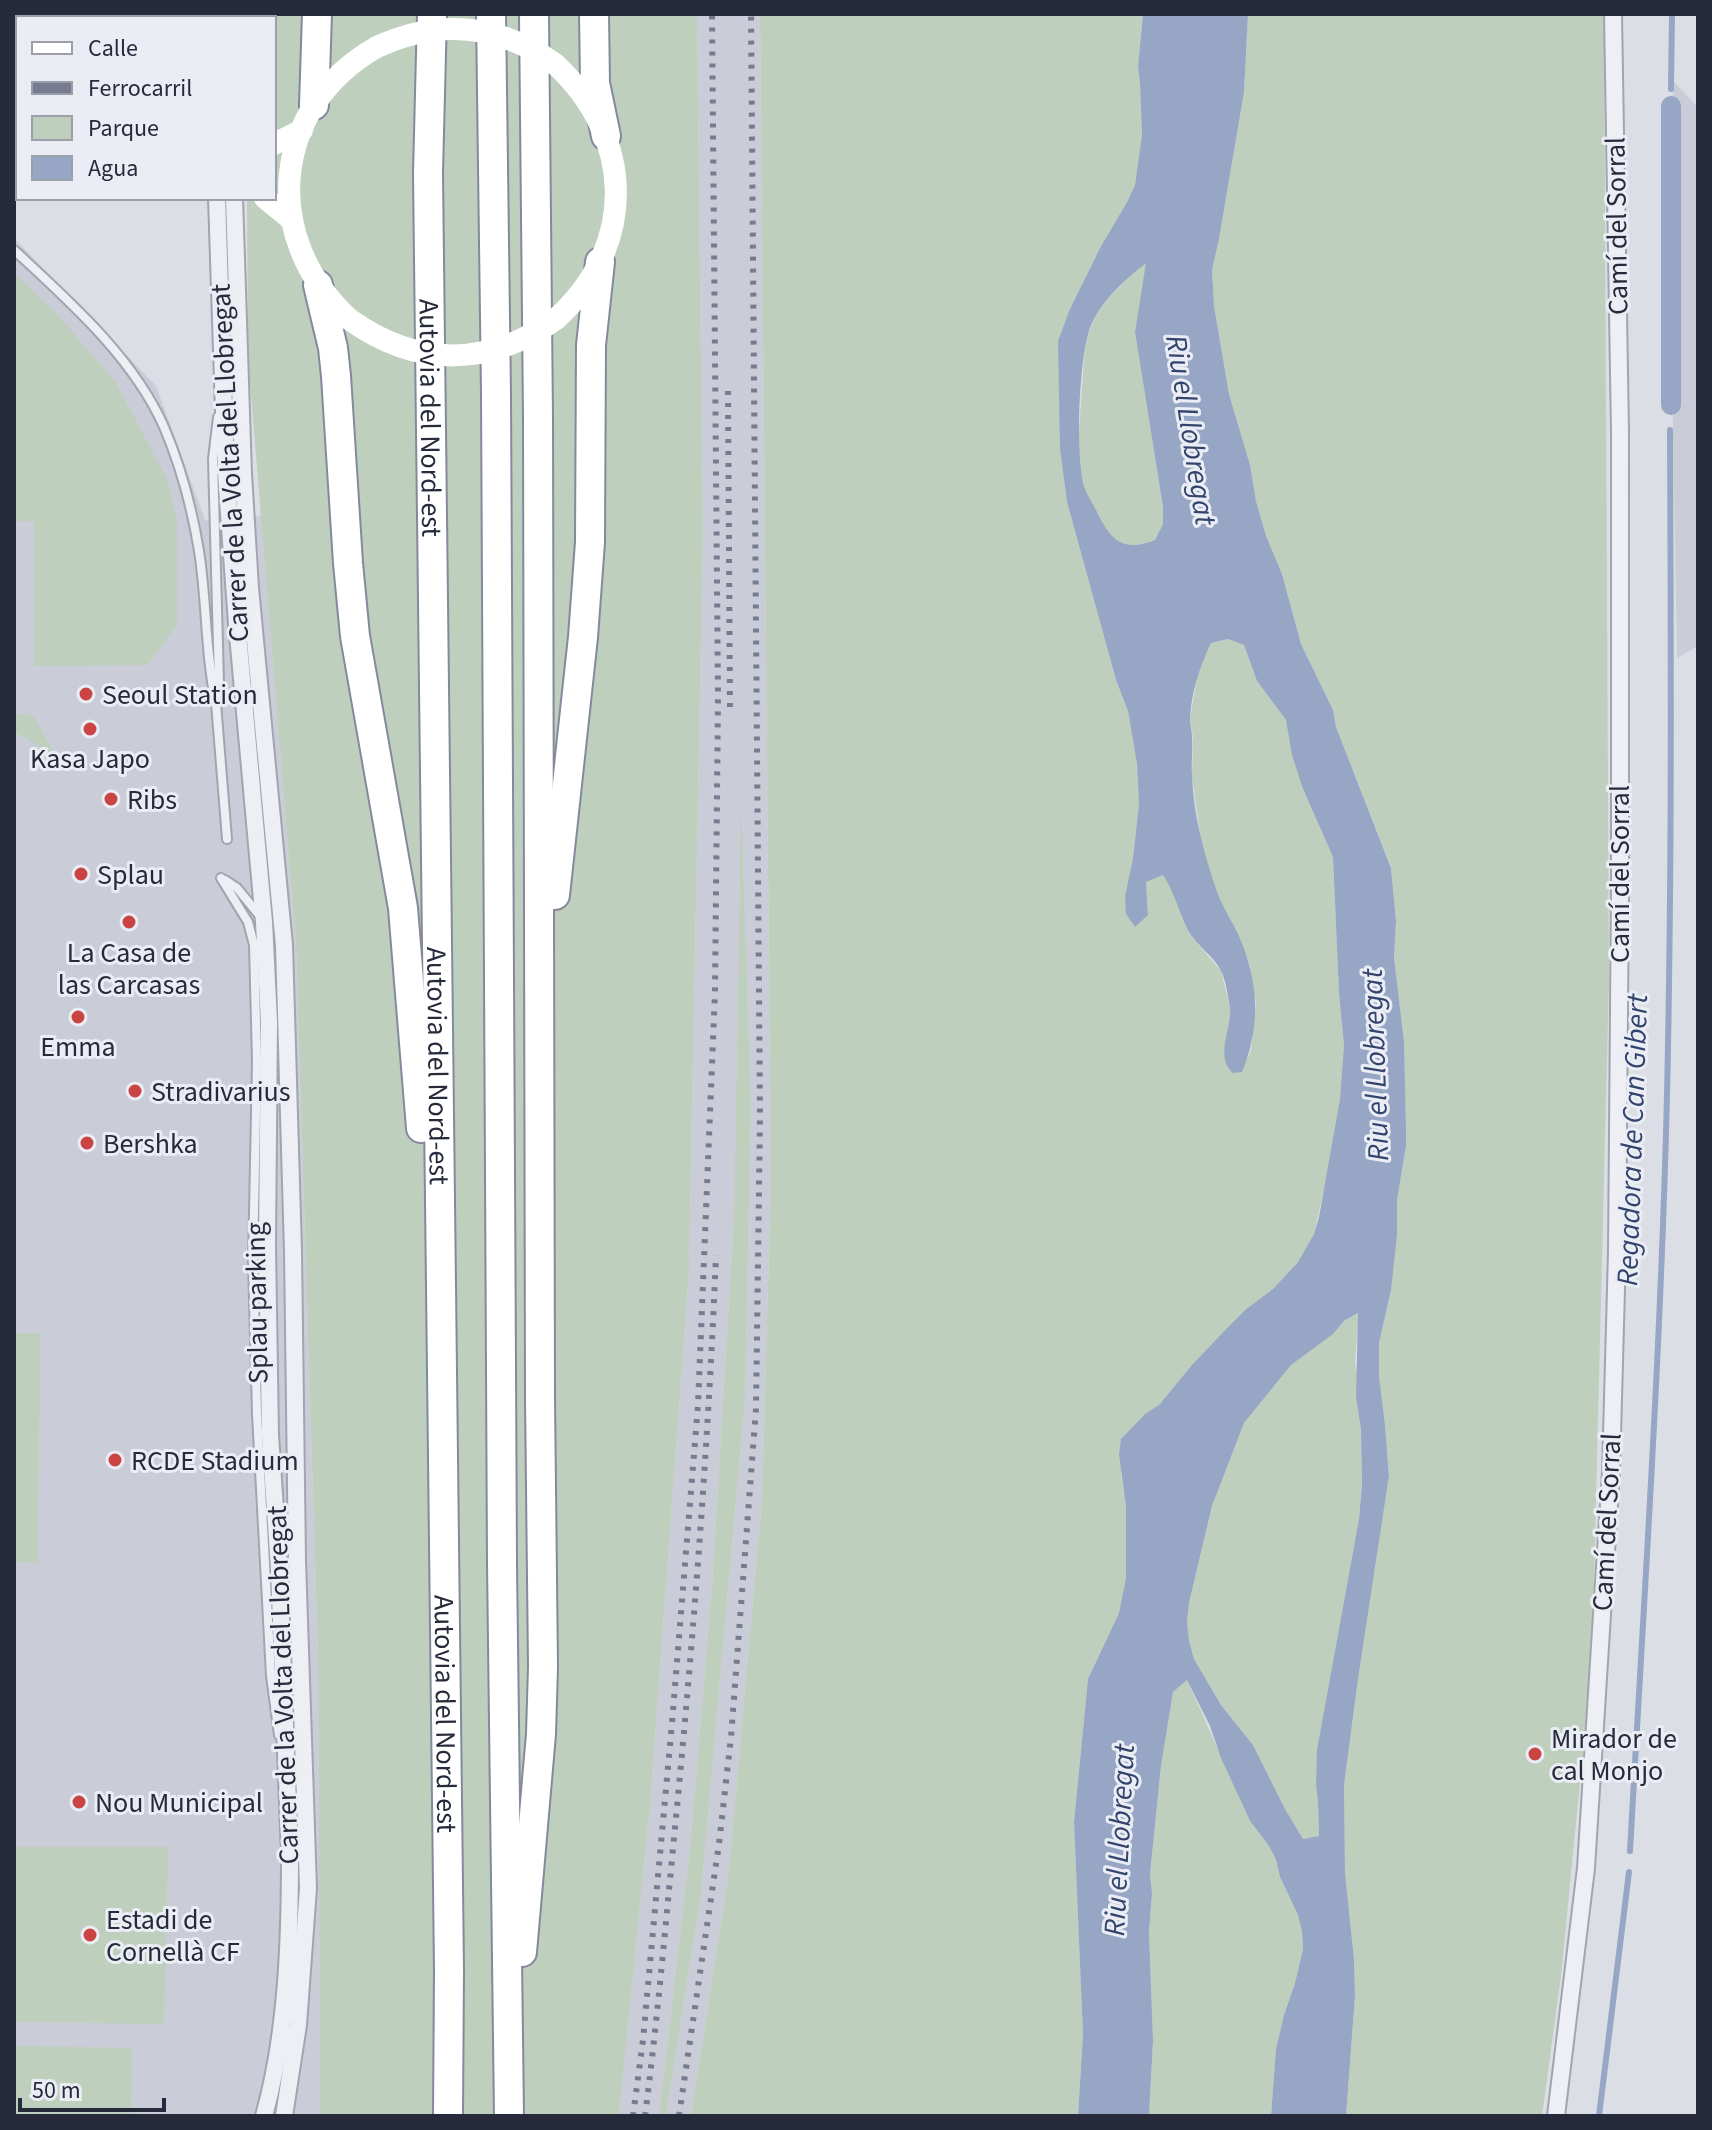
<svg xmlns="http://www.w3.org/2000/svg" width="1712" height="2130" viewBox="0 0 1712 2130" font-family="'Source Sans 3',sans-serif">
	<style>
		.built { fill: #cacdd7 }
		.green { fill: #bfcfbd }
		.water { fill: #97a6c5; fill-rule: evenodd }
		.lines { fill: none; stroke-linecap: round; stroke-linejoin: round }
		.stream { stroke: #97a6c5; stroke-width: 6 }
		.canal { stroke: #97a6c5; stroke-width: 20 }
		.service-casing { stroke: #a2a4af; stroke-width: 12 }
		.minor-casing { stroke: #a2a4af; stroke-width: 20 }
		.motorway-casing { stroke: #84899c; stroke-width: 32 }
		.service { stroke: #eeeff4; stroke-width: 8 }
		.minor { stroke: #eeeff4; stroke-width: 16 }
		.secondary { stroke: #fff; stroke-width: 22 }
		.motorway { stroke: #fff; stroke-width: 28 }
		.rail { stroke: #767b8f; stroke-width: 6; stroke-dasharray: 4 8; stroke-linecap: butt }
		.secondary-bridge { stroke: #fff; stroke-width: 22 }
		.poi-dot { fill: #c94442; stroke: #ebedf4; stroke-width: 3 }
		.labels { text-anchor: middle; stroke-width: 6; stroke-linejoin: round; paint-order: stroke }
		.street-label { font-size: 28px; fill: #262a3b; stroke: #ebedf4 }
		.poi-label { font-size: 28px; fill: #262a3b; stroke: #ebedf4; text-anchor: start }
		.water-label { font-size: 30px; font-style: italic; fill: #32436e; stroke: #ebedf4 }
	</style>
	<rect width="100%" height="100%" fill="#dcdee6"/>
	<!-- built -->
	<path class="built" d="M697,14H760L771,1181L762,1499L729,1870L691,2116H666L701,1894L745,1399L751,1106L741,818L734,1217L712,1586L690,1848L659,2116H619L650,1805L689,1270L703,534Z
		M1674,82L1698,107V646L1677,658L1668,149Z
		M14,238L156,386L205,520L261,516L296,947L318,1656L320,2116H14Z"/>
	<!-- green -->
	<path class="green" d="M243,14H697L703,534L689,1270L650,1805L619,2116H320L318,1656L296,947L248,358L247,198H274V18H243Z
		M760,14H1143L1138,67L1140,83L1142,135L1135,185L1127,202L1100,248L1070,309L1060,449L1067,502L1116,680L1128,711L1137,764L1139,804L1133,858L1125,896L1148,915L1146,881L1163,875L1173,889L1191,936L1221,971L1230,1008V1022L1224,1051L1248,1057L1251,1051L1256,1003L1250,965L1238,934L1220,902L1202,849L1192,776L1193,738L1190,718L1197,679L1202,661L1211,643L1228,639L1244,645L1257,681L1286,720L1303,789L1333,857L1339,993L1344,1046L1343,1079L1333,1148L1314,1234L1298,1262L1273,1289L1245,1310L1233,1322L1160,1404L1145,1414L1121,1439V1474L1126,1507V1578L1119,1613L1088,1679L1074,1822L1083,2034L1078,2116H691L729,1870L762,1499L771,1181Z
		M1248,14H1604L1609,981L1592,1660L1561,1976L1542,2116H1346L1355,1996L1354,1959L1345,1873L1344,1785L1358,1679L1389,1476L1385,1425L1379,1376V1342L1391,1290L1397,1200L1406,1146L1404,1042L1394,957L1396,921L1391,867L1336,727L1333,710L1301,644L1282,574L1266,537L1256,501L1250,465L1229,394L1214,306L1212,270L1219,239L1244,92Z
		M1147,262L1135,332L1163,507V524L1155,540C1122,552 1113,543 1098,514C1093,505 1087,496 1084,486C1075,455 1080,420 1082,388C1084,368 1083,346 1091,327C1102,299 1125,281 1147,262Z
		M14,273L55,312L115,381L168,481L177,521V625L148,665L34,666V521H14Z
		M14,714H26L35,718L55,755L14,732Z
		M741,795L751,1106L745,1399L701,1894L666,2116H659L690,1848L712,1586L734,1217Z
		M1359,1313L1355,1361L1357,1378L1356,1397L1361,1430L1362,1484L1359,1519L1334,1658L1316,1785L1318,1802L1319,1836L1303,1839L1285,1809L1253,1745L1221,1705L1194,1659L1189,1641L1187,1622L1189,1603L1212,1506L1244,1423L1291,1365L1332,1334L1344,1321Z
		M14,1333H40L38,1563L14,1562Z
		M1187,1680L1250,1821L1269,1846L1276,1861L1280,1877L1298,1915L1302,1932L1303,1949L1295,1983L1284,2015L1276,2049L1271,2116H1149L1153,2041L1149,1932L1152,1893L1150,1874L1161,1766L1173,1692Z
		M14,1847H168L164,2024L14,2022Z
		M14,2046L132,2048L131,2116H14Z"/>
	<!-- water -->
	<path class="water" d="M1143,14H1248L1244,92L1219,239L1212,270L1214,306L1229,394L1250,465L1256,501L1266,536L1282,574L1301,644L1333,710L1336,727L1391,868L1396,921L1394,957L1404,1042L1406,1129V1146L1397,1200V1235L1391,1290L1379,1343V1376L1385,1425L1389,1476L1358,1679L1344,1785L1345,1873L1354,1959L1355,1996L1346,2116H1271L1276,2049L1284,2015L1295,1983L1303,1949L1302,1932L1298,1915L1280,1877L1276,1860L1269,1846L1250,1821L1221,1758L1210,1726L1187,1680L1173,1692L1161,1766L1150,1874L1152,1893L1149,1932L1153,2041L1149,2116H1078L1083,2034L1074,1822L1088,1679L1119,1613L1126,1578V1507L1119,1454L1121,1439L1145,1414L1160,1404L1192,1365L1233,1322L1245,1310L1273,1289L1298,1262L1314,1234L1319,1217L1340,1099L1344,1046L1339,993L1333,857L1303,789L1292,755L1286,720L1257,681L1244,645L1228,639L1211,643C1200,666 1191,693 1190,719C1190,725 1192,731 1192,737C1193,749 1191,761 1192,774C1193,814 1204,854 1217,892C1223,908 1232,921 1239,936C1259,982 1261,1025 1242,1072L1233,1073C1214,1057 1232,1029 1230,1008C1228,997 1226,980 1221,971C1214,956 1197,946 1189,932C1179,913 1175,893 1163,875L1146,882L1148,915L1135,927L1126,914L1125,896L1133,858L1139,804L1137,764L1128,711L1116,680L1067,502L1060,449L1058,341L1070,309L1100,248L1127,202L1135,185L1142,135L1140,83L1138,67ZM1146,263L1135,332L1163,507V524L1155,540C1124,552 1112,542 1098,514C1094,505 1087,496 1084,486C1075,456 1079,357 1090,328C1101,300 1124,281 1146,263ZM1358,1313L1356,1397L1361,1430L1362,1484L1359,1519L1317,1750L1316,1785L1318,1802L1319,1836L1303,1839L1285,1809L1253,1745L1221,1705L1194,1659L1189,1641L1187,1621L1189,1603L1212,1506L1244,1423L1291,1365L1333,1334L1344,1321Z"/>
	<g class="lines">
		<!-- stream -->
		<path class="stream" d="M1671,89L1672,14
			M1630,1851C1644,1599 1661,1347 1667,1095C1672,873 1671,651 1670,430
			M1599,2116L1629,1872"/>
		<!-- canal -->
		<path class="canal" d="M1671,106V405"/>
		<!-- service casing -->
		<g class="service-casing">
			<path id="service" d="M14,250C69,301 133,357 164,427C181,467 192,508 199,551C207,601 205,653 216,703
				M218,417L213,459L219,682L216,703L227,839
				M221,878L248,922L254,945L257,1061L253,1262L257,1414L271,1676L279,1735
				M225,880L237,888L260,916"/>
		</g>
		<!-- minor casing -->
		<g class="minor-casing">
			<path id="minor" d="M213,14V18
				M232,14V18
				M217,198L226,472L237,624L264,922L269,1022L267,1244L270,1435L279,1568L290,1856C290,1941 287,2034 264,2116
				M234,198L243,474L250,588L284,945L293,1251L297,1561L308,1888L298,2025L284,2116
				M1556,2116L1586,1868L1611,1472L1617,1252L1620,889V432L1613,14"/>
		</g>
		<!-- motorway casing -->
		<g class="motorway-casing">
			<g id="motorway">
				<path id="s1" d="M432,14L428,173L449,1971L448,2116"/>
				<path d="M491,14L496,394L502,1564L509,2116"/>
				<path d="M594,14L595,83L606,136"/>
				<path d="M314,105L317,14"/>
				<path d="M318,285L333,348L336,376L348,563L355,636L403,908L421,1128"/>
				<path d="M555,895L583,637L590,542L591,345L600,262"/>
				<path d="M522,1952L541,1734L543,1667L540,1398L538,418L534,14"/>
			</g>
		</g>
		<!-- service -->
		<use href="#service" class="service"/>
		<!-- minor -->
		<use href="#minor" class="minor"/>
		<!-- secondary -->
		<path class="secondary" d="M555,64C634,137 638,245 556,319
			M14,129L18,130
			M274,144L302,130
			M14,155H18
			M265,198L292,220
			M349,319C260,237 271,107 377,47"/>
		<!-- motorway -->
		<use href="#motorway" class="motorway"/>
		<!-- rail -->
		<path class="rail" d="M728,391L730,711
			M633,2116L643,2040L672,1723L698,1405L715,992L718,697L712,14
			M645,2116C657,2023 665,1931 674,1838C693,1644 708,1450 716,1255
			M679,2116L719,1844L731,1737L756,1409L760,1117L751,14"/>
		<!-- secondary-bridge -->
		<path class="secondary-bridge" d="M377,47C439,18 499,24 555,64
			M349,319C417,368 489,367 556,319"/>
	</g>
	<!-- markers -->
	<g class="poi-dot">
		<circle cx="86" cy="694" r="8"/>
		<circle cx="90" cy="729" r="8"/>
		<circle cx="111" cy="799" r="8"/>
		<circle cx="81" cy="874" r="8"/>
		<circle cx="129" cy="922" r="8"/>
		<circle cx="78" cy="1017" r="8"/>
		<circle cx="135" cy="1091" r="8"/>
		<circle cx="87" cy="1143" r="8"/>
		<circle cx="115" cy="1460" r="8"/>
		<circle cx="1535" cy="1754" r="8"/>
		<circle cx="79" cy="1802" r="8"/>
		<circle cx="90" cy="1935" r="8"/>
	</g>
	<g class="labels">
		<!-- street labels -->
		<g class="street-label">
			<text transform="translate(1616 226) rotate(-91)" y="10">Camí del Sorral</text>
			<text dy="10" stroke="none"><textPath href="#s1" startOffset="404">Autovia del Nord-est</textPath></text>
			<text transform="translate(229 463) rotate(-93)" y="10">Carrer de la Volta del Llobregat</text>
			<text transform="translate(1619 874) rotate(-90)" y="10">Camí del Sorral</text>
			<text dy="10" stroke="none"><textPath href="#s1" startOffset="1052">Autovia del Nord-est</textPath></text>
			<text transform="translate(256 1303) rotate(-91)" y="10">Splau parking</text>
			<text transform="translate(1606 1522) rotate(-87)" y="10">Camí del Sorral</text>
			<text transform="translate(282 1685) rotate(-92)" y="10">Carrer de la Volta del Llobregat</text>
			<text dy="10" stroke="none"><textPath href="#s1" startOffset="1700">Autovia del Nord-est</textPath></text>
		</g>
		<!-- poi labels -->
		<g class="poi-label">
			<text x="102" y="704">Seoul Station</text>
			<text x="90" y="768" text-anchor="middle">Kasa Japo</text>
			<text x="127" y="809">Ribs</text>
			<text x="97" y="884">Splau</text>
			<text x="129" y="962" text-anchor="middle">La Casa de<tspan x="129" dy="32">las Carcasas</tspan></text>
			<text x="78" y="1056" text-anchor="middle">Emma</text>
			<text x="151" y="1101">Stradivarius</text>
			<text x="103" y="1153">Bershka</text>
			<text x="131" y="1470">RCDE Stadium</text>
			<text x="1551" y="1748">Mirador de<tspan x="1551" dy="32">cal Monjo</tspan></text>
			<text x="95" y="1812">Nou Municipal</text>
			<text x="106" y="1929">Estadi de<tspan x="106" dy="32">Cornellà CF</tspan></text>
		</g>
		<!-- water labels -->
		<g class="water-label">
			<text transform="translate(1191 430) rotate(81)" y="10">Riu el Llobregat</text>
			<text transform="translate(1375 1065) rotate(-92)" y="10">Riu el Llobregat</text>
			<text transform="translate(1632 1140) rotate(-88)" y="10">Regadora de Can Gibert</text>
			<text transform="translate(1119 1840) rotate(-87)" y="10">Riu el Llobregat</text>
		</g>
	</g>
	<!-- border -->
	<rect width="1712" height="2130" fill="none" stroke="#262a3b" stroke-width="32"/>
	<!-- legend -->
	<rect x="16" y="16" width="260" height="184" fill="#ebedf4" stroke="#9c9faa" stroke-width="2"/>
	<rect x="32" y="42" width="40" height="12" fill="#ffffff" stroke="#9c9faa" stroke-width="2"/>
	<text x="88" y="56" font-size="24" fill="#262a3b">Calle</text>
	<rect x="32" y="82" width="40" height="12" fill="#767b8f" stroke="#9c9faa" stroke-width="2"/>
	<text x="88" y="96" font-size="24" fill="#262a3b">Ferrocarril</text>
	<rect x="32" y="116" width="40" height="24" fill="#bfcfbd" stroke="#9c9faa" stroke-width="2"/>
	<text x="88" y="136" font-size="24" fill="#262a3b">Parque</text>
	<rect x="32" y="156" width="40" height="24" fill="#97a6c5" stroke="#9c9faa" stroke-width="2"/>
	<text x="88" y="176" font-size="24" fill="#262a3b">Agua</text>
	<!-- scale -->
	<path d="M20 2098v12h144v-12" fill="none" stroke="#262a3b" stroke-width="4"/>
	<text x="32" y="2098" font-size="24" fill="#262a3b" stroke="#ebedf4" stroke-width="6" paint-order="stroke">50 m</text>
</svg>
